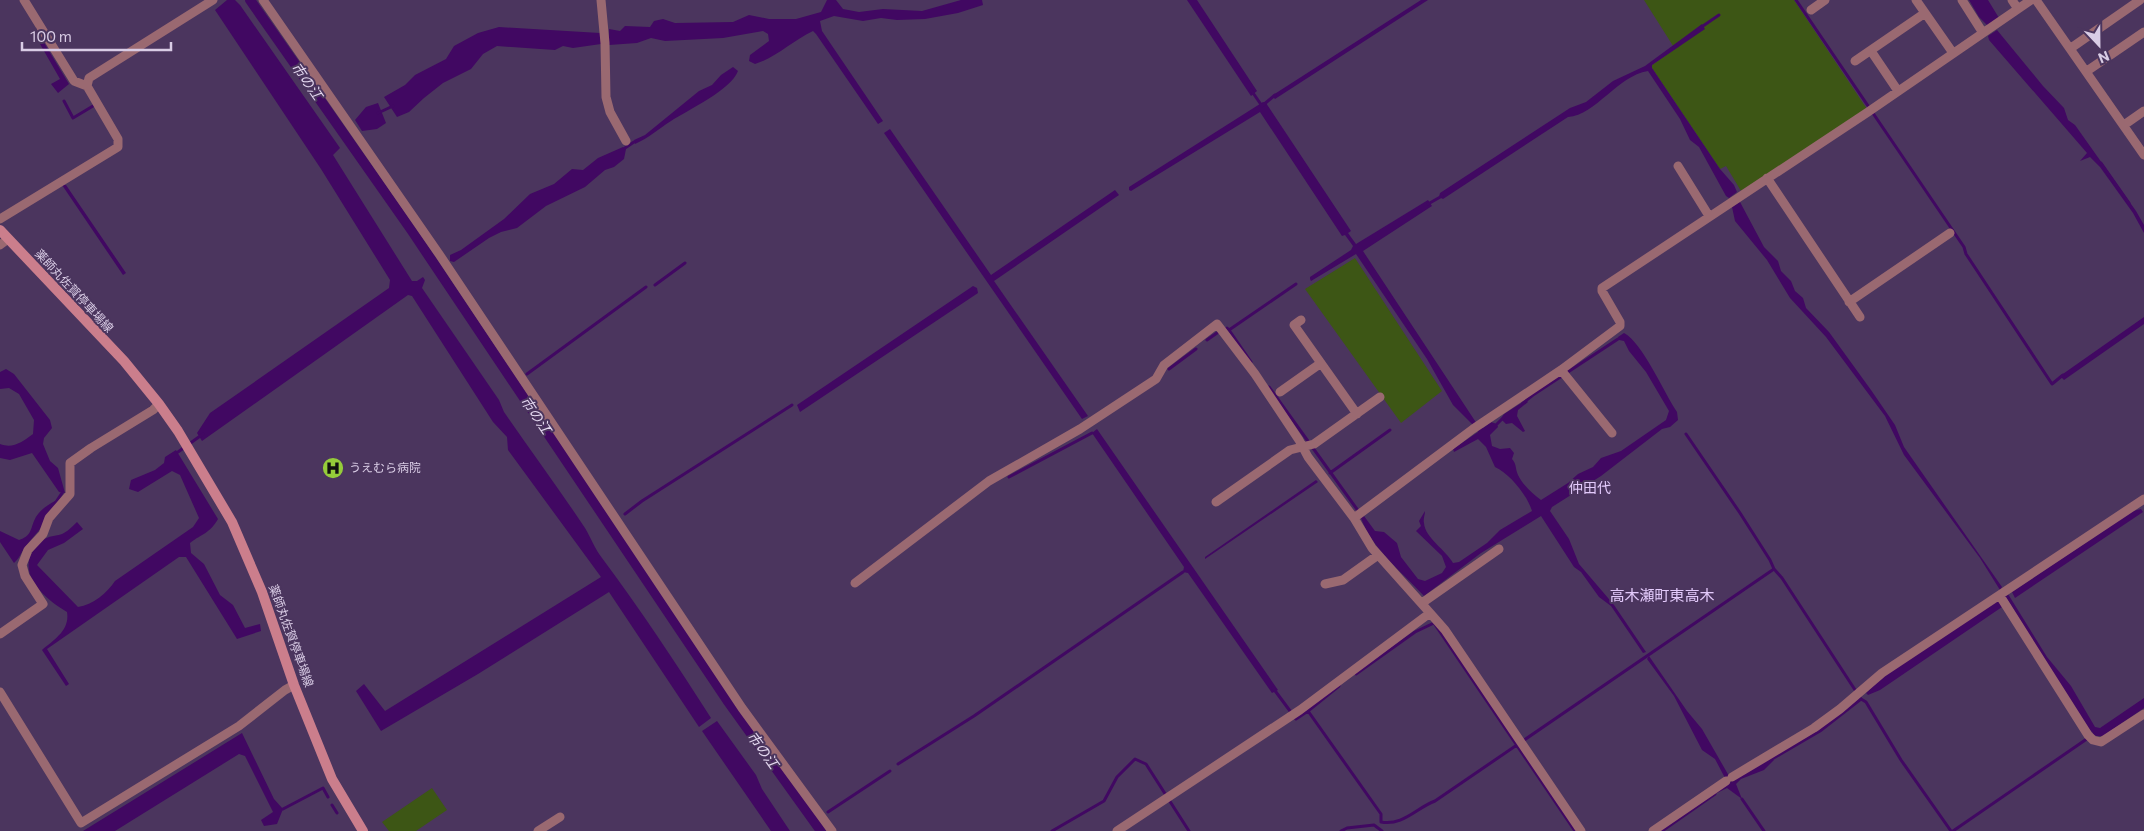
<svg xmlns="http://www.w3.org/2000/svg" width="2144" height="831" viewBox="0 0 2144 831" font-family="Commissioner,'Noto Sans JP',sans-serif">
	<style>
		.green { fill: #3d5615 }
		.water { fill: #410862 }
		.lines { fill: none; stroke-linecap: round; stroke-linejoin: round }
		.stream { stroke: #410862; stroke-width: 3 }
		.canal { stroke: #410862; stroke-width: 10 }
		.street { stroke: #9a6971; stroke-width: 9 }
		.secondary { stroke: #cb7e8c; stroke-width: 10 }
		.labels { text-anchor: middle; stroke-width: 4; stroke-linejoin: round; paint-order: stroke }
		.street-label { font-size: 12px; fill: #d9cce5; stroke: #4b355e }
		.poi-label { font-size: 12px; fill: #d9cce5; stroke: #4b355e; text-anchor: start }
		.water-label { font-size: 14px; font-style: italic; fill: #e4d8f0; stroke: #4b355e }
		.neighbourhood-label { font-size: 14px; fill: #e3cafb; stroke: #4b355e }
		.quarter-label { font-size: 15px; fill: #e3cafb; stroke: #4b355e }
	</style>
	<rect width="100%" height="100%" fill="#4b355e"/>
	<!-- green -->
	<path class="green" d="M1644,0H1794L1867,109L1741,191L1726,166L1720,169L1652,68V65L1675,49Z
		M1355,258L1442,391L1401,423L1305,289Z
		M432,788L447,810L416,831H389L382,822Z"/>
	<!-- water -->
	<path class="water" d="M227,0H235L240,5L340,148L333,155L412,281H417L423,277L425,280L422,288L499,400L504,412C531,451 559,489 585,528C591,538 595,549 602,558C640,609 676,663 711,718L699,727L609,592L478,674L381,731L356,691L364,684L385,711L601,577L508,450L507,437L493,422L412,296L408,295L202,441L197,433L210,413L389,288L390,280L321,169L215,10Z
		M827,0H836L843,9L859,12L883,9L922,11L961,0H982L983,5L958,13L925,19L897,20L881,18L863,21L834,16L820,21L822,31L883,121L878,124L816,34L813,31C792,41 777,57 755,64L749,61L750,55L769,41L768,34L763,31L723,38L665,41L651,38L637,43L609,45V29L620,31L625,26L650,27L654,21L663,19L675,23L733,22L749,15L769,19H796L821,12Z
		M1187,0H1197L1257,91L1251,96Z
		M1421,0H1428L1275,99L1273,97V95Z
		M1969,0H1988L1999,18L1988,26L1979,17Z
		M1702,24L1705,29L1652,65V68L1720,169L1734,185L1737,192L1729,198L1726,196L1699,147L1690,140L1680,119L1648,71C1617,76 1596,115 1568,117L1443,199L1439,197L1440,193L1570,108L1586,102L1613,81L1645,66Z
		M499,27L600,33L601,44L573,48L563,46L555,50L497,46L483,54L471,69L443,83L424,98L409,112L397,117L384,97L405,85L415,75L446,59L454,46L478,33Z
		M1997,30L2043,86L2064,108L2068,120L2075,125L2136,211L2144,225V233L2133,213L2100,167L2090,157L2080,161L2087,153L1989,40L1988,36Z
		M43,41L69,84L58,93L51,84L60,79L40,44Z
		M733,67L738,71C731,90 688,110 671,121C658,129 649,138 635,144L634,140L645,135L699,91L712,85L721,75Z
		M1263,102L1266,103L1351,231L1348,233L1356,244L1428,200L1432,206L1363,251L1479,427L1483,428L1491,422L1497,424L1498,427L1490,435L1492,446L1500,449L1510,448L1514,453L1512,459C1517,465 1515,468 1518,475C1522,484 1533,494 1541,500L1568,483L1578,474L1593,467L1601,458L1621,451L1666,420L1669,411L1646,372L1629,351L1624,341L1619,340L1618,337L1624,333C1643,343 1664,393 1677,412L1678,420L1670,427L1662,429L1601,476L1552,507L1550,511L1569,539L1579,564L1614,605L1646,652L1643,653L1611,606L1599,597L1581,572L1574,567L1541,516L1481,553L1424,596C1402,572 1372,549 1361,518L1364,516L1375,531L1384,532L1397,543L1401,557L1418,579L1425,581L1442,573L1446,567L1442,556L1416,531L1421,526L1419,521L1425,511C1425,515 1423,519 1424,523C1425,538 1446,550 1453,563L1459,562L1487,543L1500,530L1532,511C1527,495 1510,474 1495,467L1486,447L1478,439L1454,452L1453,449L1478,432L1476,428L1453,405L1427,359L1356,254L1311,281L1310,279V277L1351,250L1353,246L1345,235L1342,236L1260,112L1131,191L1129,190V187Z
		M378,103L386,123L377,129L362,131L355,120L366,107Z
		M890,129L991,275L1115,190L1119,195L994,281L1088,416L1082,419L884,133Z
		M623,147L626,149L624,159L614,167L605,170L585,187L546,206L517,228L501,232L489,238L454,262L450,261V255L461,250L504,219L530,194L554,184L572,169L583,170L598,158Z
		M62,185H66L126,273L123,275Z
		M1740,202L1764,247L1778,261L1781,271L1791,281L1795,291L1803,298L1806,308L1829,332L1871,390L1895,425L1904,447L2002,587L2000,590L1980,558L1904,455L1885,416L1826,337L1790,298L1767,260L1735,221L1732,207Z
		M973,286L977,288L978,293L800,412L797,405Z
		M2144,317V324L2064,380L2060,376Z
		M6,369L14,374L50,420L52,428L44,438L43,444L50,461L58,468L65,493L59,492L32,453L10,460L0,458V444C13,449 22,442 33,434L34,420L19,394L9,388L0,389V372Z
		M1526,400L1528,402L1518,410L1517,416L1525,431L1523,432L1512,423L1506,424L1501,419L1504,414Z
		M1097,429L1278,690L1272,693L1188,573L1183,572L1184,567L1092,433Z
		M176,450L218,519C209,534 203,533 190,543L191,553L204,564L220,595L233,605L245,628L260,624L261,631L237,639L186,557H179L47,649L69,684L66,686L42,650C55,639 70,630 67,612C40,596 10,567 43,540C48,536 56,536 62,534C67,532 73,526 77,522L83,529L64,543L48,550L37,565L78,607C93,605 107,593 115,581L193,527L199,518L180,475L172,471L138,492L129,489L131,480L155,470L164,463L165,457Z
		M1316,480L1318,482L1205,559V557Z
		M55,501L59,504C48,521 38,531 26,546C21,552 20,558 14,563L0,542V531L19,540C31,536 30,531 34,521C38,511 46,506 55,501Z
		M2141,509L2143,512L2015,598L2012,592L2133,511Z
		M2008,594L2047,657L2071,686L2095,727L2100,728L2144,698V708L2103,736H2096L2086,726L2005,596Z
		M1998,600L2002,607L1880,690L1868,695L1866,693L1885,675Z
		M1649,656L1687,711L1702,729L1729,776L1725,778L1715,759L1702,750L1674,696L1647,659Z
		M717,721L756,775L762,789L790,831H771L702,731Z
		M242,733L274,799L283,809L277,824L264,826L261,820L273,812L245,756L239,754L115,831H83Z
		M1770,758L1774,760L1764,770L1741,779L1736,784L1742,799L1727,788L1715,794L1719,789Z"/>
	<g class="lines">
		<!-- stream -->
		<path class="stream" d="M1796,0L1964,247L1966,254L2052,384L2063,375
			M1700,28L1719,15
			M1251,90L1262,106L1275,95
			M64,101L73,118L93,106
			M378,113L393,106
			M625,148L634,142
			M2101,163L2129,203
			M1428,204L1442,196
			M655,285L685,263
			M1227,328L1229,330L1296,284
			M1229,330L1251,362
			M1207,340L1217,333
			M1169,369L1196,349
			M527,374L646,287
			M1269,387L1359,512
			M1523,403L1533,395L1618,339
			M1497,424L1504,417
			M1686,434L1740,513L1770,560L1774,569L1782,578L1861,699L1820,731L1772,759
			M178,452L203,434
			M1330,473L1390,430
			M1009,477L1092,433
			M56,502L62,493
			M625,514L642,501L792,405
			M1356,674L1415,632L1434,623L1575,831
			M1273,688L1296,719L1308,711L1381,814V822C1403,826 1416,808 1435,801L1774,569
			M1861,699L1866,702L1901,760L1951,831
			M1308,711L1339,686
			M898,764L974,716L1183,572
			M1742,799L1764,831
			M332,805L337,813
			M283,809L323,788L328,797
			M828,812L890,771
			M1052,831L1104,801L1117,777L1135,759L1146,764L1189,831
			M1341,831L1347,828L1374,825L1382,831
			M1662,831L1715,794
			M1953,831L2094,734"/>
		<!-- canal -->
		<path class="canal" d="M250,0L412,231L727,700L821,831"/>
		<!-- street -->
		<path class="street" d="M24,0L74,81L87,86
			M263,0L439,254L742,708L832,831
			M601,0L605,43L606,97L610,112L626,141
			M1916,0L1953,53
			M1962,0L1983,33
			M2012,0L2018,9
			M2036,0L2144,155
			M1811,10L1825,0
			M2071,48L2140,0
			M1871,51L1898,91
			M1855,61L1925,13
			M2087,71L2144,32
			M2124,125L2144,111
			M1678,166L1709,216
			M1767,178L1860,317
			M0,219L118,147V139L87,86L89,78L213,0
			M0,245L8,239
			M1849,302L1950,233
			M1301,320L1294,325L1357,414
			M1561,370L1612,433
			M1280,392L1321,363
			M1216,502L1290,450L1314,444L1380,397
			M1354,518L1473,429L1561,370L1620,326V322L1602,291V288L1868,112L2031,0
			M855,583L989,481L1080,429L1156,379L1164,365L1217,324L1255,374L1299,440L1308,457L1354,518L1372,548L1430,613L1300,710L1117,831
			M1325,584L1343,580L1378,555
			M2000,596L2088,735L2093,740L2101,742L2144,714
			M1422,603L1499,549
			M1430,613L1445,630L1581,831
			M0,634L43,604L25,576L22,565L28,550L43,534L49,518L70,494V463L91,448L153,410L159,404
			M0,692L81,823L239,726L285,690L294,685
			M1732,777L1814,728L1840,709L1882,673L2144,499
			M538,831L560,817
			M1653,831L1726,781"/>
		<!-- secondary -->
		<path class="secondary" d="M0,230L124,361L159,404L178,431L232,522L262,592L294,685L332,779L363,831"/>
	</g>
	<!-- icons -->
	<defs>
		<g id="hospital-disc" transform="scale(1.125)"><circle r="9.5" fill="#95cc3a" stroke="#4b355e"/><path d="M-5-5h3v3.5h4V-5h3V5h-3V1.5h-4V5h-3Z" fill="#111"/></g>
	</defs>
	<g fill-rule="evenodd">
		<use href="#hospital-disc" x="333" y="468"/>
	</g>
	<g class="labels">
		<!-- street labels -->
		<g class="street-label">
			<text transform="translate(74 291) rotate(47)" y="4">薬師丸佐賀停車場線</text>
			<text transform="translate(291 636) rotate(70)" y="4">薬師丸佐賀停車場線</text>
		</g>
		<!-- poi labels -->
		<g class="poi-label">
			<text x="349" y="472">うえむら病院</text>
		</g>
		<!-- water labels -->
		<g class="water-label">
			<text transform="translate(307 81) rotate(55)" y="5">市の江</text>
			<text transform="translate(536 415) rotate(56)" y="5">市の江</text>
			<text transform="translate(763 750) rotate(54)" y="5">市の江</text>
		</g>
		<!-- neighbourhood labels -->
		<g class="neighbourhood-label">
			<text x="1590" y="493">仲田代</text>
		</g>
		<!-- quarter labels -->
		<g class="quarter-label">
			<text x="1662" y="601">高木瀬町東高木</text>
		</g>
	</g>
	<!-- north arrow -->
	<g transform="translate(2099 45) rotate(158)" stroke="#4b355e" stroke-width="4" paint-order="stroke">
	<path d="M0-4L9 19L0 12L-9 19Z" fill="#d9cce5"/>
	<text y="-8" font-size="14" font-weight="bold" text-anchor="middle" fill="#d9cce5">N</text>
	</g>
	<!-- scale -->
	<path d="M22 42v8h149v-8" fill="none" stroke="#d9cce5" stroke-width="2.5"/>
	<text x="30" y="42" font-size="15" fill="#d9cce5" stroke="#4b355e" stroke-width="4" paint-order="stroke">100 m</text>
</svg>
